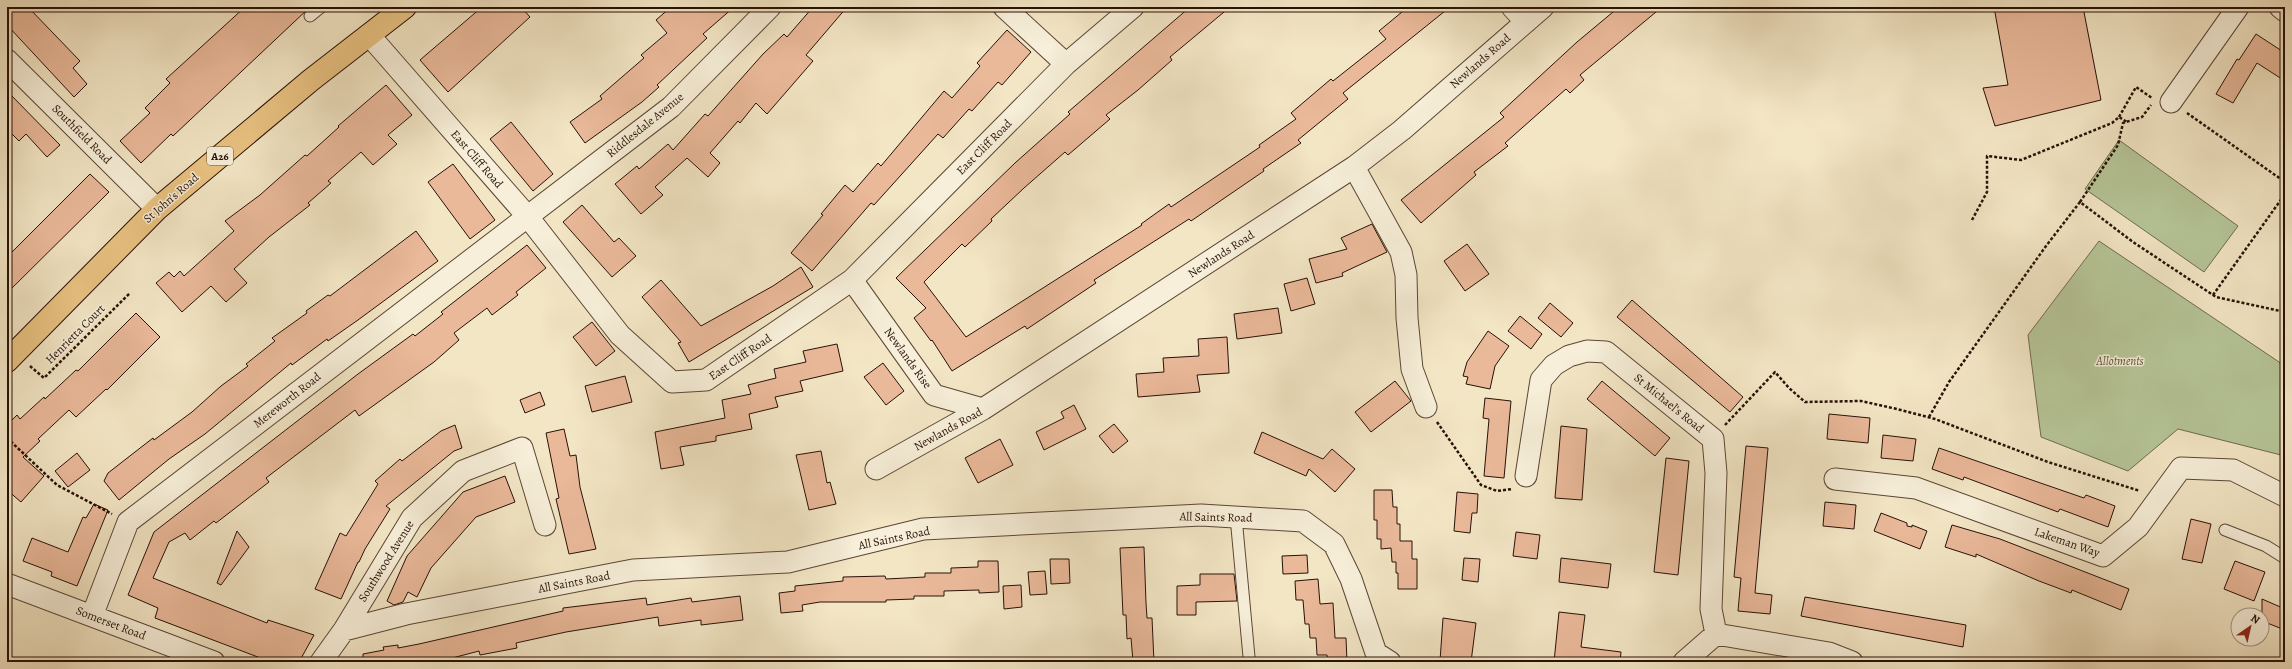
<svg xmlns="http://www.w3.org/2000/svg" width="2292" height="669" viewBox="0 0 2292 669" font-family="Alegreya,serif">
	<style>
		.green { fill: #b6c698; stroke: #6f6b50 }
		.building { fill: #eab99a; stroke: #281007 }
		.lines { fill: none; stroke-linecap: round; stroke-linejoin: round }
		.lane-casing { stroke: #5b4636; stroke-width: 13 }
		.street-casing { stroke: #5b4636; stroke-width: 23 }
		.highway-casing { stroke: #281007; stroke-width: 24 }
		.path { stroke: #281007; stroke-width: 2.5; stroke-dasharray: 3 2; stroke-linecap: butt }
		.lane { stroke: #f7efd9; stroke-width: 11 }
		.street { stroke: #f7efd9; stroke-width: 21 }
		.highway { stroke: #eac382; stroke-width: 22 }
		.labels { text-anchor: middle; stroke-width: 3; stroke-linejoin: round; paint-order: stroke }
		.shield { fill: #f7efd9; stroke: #665346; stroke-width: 1 }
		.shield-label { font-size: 11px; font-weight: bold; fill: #281007 }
		.street-label { font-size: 12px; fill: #281007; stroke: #f7efd9 }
		.park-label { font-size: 12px; font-style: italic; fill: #5a503a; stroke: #f7efd9 }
	</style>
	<rect width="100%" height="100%" fill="#f3e6c5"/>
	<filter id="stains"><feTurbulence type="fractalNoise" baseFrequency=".005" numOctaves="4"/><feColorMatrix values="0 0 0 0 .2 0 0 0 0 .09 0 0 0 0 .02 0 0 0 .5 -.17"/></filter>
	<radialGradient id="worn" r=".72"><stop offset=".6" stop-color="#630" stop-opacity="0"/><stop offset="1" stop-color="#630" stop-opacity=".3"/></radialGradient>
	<!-- green -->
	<path class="green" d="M2119,140L2238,226L2204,272L2085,189Z
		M2099,241L2285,366V456L2178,429L2128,471L2041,437L2028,335Z"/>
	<!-- building -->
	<path class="building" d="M7,7H28L80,61L73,68L87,84L74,97L7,25Z
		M245,7H310L173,136L171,134L141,163L120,141L150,113L145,108L170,83L166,79Z
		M482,7H521L530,17L448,92L420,60Z
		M671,7H734L703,34L707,38L657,85L659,87L642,102L585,143L570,122L602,99L600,96L644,58L641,55L667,33L656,20Z
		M813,7H847L806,55L813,61L767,114L756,103L740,123L738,121L710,153L720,163L708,177L687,158L655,187L663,195L641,214L615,184L637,166L639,169L668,144L673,150L705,114L708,116L763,54L784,34L787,37Z
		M1190,7H1230L1170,57L1172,60L1138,90L1106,115L1110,119L1068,155L1065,152L1024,188L991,219L992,221L965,247L962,244L924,282L966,337L1142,225L1141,224L1169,204L1171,207L1260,147L1259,145L1296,119L1291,113L1331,79L1333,81L1386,39L1379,31L1408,7H1450L1343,93L1348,99L1298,140L1301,143L1263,169L1264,171L1191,221L1189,219L1094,280L1096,283L1027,329L1025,326L952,371L932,340L931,341L914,318L926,308L896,278L1015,163L1070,114L1068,112Z
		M1619,7H1662L1580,75L1584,80L1570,93L1566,89L1505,143L1508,146L1474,172L1476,175L1421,223L1401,200L1504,117L1500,113L1577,42Z
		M1994,7H2083L2101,100L1995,126L1983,88L2008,85Z
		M1007,30L1031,52L1002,85L998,82L972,111L969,109L943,138L938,134L874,205L871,203L812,271L791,253L823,215L821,214L845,185L853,192L878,163L881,166L944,91L952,98L980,66L977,63Z
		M2256,34L2285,53V81L2257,63L2233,103L2216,94L2237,59L2239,60Z
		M386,85L412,115L388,135L397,144L373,165L361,152L328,181L331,183L308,203L310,205L269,237L234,269L247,283L226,302L211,286L182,312L156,283L169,272L174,277L180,271L184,276L234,231L225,221L260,195L305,155L307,156L339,127L338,126Z
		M7,91L60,145L47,157L26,134L19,141L7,129Z
		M511,122L553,174L533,191L490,139Z
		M453,164L495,220L470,239L428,182Z
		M90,174L109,192L7,293V257Z
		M582,205L614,242L619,238L636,256L612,277L563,222Z
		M1372,224L1387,252L1342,273L1343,276L1316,283L1309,259L1347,249L1341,238Z
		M416,231L438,261L358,320L328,341L327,339L292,365L291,363L205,434L169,459L119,500L104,481L108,473L153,438L154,440L192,412L221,386L248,366L246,364L275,341L272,338L307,313L306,311L328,295L330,296Z
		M1467,244L1489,274L1465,291L1444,261Z
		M527,245L546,268L516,292L518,295L492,315L487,308L454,333L459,340L434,362L359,416L355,410L266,478L269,482L216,523L214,521L190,540L185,533L169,542L153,578L267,623L268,620L314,635L299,662H271L155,618L158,608L128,595L154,532L358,374L413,334L415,336L443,314L441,312Z
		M801,267L813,287L689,362L678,343L681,342L642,297L661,280L701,326L773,286Z
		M1307,278L1315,304L1291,311L1284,284Z
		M1632,300L1743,397L1730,412L1617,317Z
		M1550,303L1573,323L1561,337L1538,318Z
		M1278,308L1282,333L1237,339L1234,314Z
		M136,313L160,337L107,390L106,389L76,417L69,410L38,439L40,441L23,457L44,476L21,502L7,490V425L17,415L20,419L44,397L45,399L76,370L78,371Z
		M1520,316L1542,334L1531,349L1508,331Z
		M592,322L615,351L596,366L573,337Z
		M1488,331L1509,346L1495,366L1490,389L1466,384L1468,377L1463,376L1467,362Z
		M1227,337L1229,373L1197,375L1200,392L1138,397L1136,374L1164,372L1163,358L1199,356L1198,339Z
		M837,344L843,371L800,381L803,391L775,397L778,407L749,414L752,429L716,436V441L680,447L684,465L661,469L655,432L725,418L722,400L751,394L748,385L776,378L774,369L806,362L803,351Z
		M883,363L904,391L886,405L864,377Z
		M625,376L632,402L592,412L585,386Z
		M1395,381L1411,401L1371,432L1355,412Z
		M1602,381L1670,438L1655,456L1587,399Z
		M540,392L545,405L525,413L520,400Z
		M1485,398L1511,401L1504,478L1484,476L1489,419L1483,418Z
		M1074,405L1086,429L1044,450L1036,432L1064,418L1061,412Z
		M1829,414L1870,418L1868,443L1827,439Z
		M1114,424L1128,441L1113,453L1099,436Z
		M455,425L462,448L454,451L386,506L390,509L365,549L359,562H358L341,599L315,589L340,533L346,536L378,484L375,481L400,459L402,461L441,431Z
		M1561,426L1587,429L1582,500L1555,498Z
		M564,429L570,456L576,455L580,487L596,549L569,554L556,499L559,498L546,433Z
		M1262,432L1323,459L1332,449L1355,469L1335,492L1309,469L1306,476L1254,453Z
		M1883,435L1916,439L1913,461L1881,458Z
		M1000,439L1013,465L978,483L965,458Z
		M1746,446L1768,448L1755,593L1772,595L1770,614L1738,611L1741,578L1734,577Z
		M1939,448L2084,498L2086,495L2115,506L2108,527L2060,509L2058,512L1964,477L1963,480L1932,469Z
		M821,451L827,483L830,482L836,504L809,510L796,455Z
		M77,453L90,470L68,487L55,471Z
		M1666,458L1689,461L1678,575L1654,572Z
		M505,476L515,502L476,517L431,568L417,597L408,592L403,602L394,605L387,601L407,556L463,492Z
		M1374,490H1392L1393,507H1397V524H1400V541H1412V559H1417V589H1398V573H1396V562H1392L1391,548L1381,549V539H1377V520H1374Z
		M1457,492L1478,494L1477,513H1472L1470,533L1454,531Z
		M1825,502L1856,505L1854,529L1823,526Z
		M94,504L108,510L77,586L51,576L52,572L23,561L32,538L68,552L83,517L86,518Z
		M1881,513L1907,523V526L1912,527V525L1927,531L1920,549L1874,531Z
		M2191,519L2211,524L2202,563L2182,559Z
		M1952,525L2000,539L2129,589L2121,610L2072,590L2071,593L2039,581L1976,554V557L1945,547Z
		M237,531L249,547L221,585L217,583Z
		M1516,532L1540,535L1537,559L1513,556Z
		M1144,547L1146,603L1147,618H1152L1154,662H1133L1131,638L1127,639L1126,615H1123L1120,548Z
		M1307,555L1308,573L1283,574L1282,556Z
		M1464,558L1480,559L1478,582L1462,580Z
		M1561,558L1611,564L1608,588L1559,582Z
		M1050,559H1069L1070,583L1051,584Z
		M978,561H998L999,592L979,593V590L944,591V596H914V599L886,600V602H820L802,605L803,611L781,613L779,593L795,591V586L843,581V577L885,576L886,579L925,577V573H951V568L978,567Z
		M2235,561L2265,572L2254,601L2224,589Z
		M1045,571L1047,594L1030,595L1028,572Z
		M1200,574H1234L1237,601L1196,602V615H1177V586L1200,585Z
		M1318,579L1320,604L1333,603L1335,638H1346L1347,662H1328L1327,655H1317L1316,638H1310L1309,624H1305L1303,600H1296L1295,581Z
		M1021,585L1022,607L1004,609L1003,586Z
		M740,596L743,620L701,625V620L659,626L658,617L566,632L516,643L517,648L480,655L479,651L437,662H363V654L384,650L383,647L398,645V648L419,644L563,611V608L646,598L647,605L691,598L692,602Z
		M1805,597L1966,625L1963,647L1801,616Z
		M2262,599L2285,609V630L2262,621Z
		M1559,612L1585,615L1581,647L1621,652L1620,662H1554Z
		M1443,618L1476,623L1471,662L1440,661Z"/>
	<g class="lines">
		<!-- lane casing -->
		<g class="lane-casing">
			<path id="lane" d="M310,16L321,7
				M1236,517L1249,657
				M2225,530L2266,546L2285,558"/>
		</g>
		<!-- street casing -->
		<g class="street-casing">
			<path id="street" d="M1004,7L1066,64
				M1512,7L1526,22
				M2280,7L2285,11
				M369,35L528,217L620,335L672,382L706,380L852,280L1066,64L1133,7
				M7,60L157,209
				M2171,102L2238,7
				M1354,167L1401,252L1406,275L1407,318L1412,369L1426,407
				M852,280L934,395L983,409
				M876,469L983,409L1354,167L1402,130L1543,7
				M1526,476L1541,380L1554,365L1569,356L1587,351L1606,352L1713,439L1716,473L1711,609L1716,634
				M1835,479L1916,488L2103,556L2138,527L2181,468L2233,470L2285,496
				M7,584L214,662
				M92,616L128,522L671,107L770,7
				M344,630L406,614L633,570L788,562L923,529L1201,515L1303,521L1334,544L1351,579L1376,653L1390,662
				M1716,634L1829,653L1852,662
				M321,662L344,630L412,518L463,471L522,448L545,525
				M1684,662L1716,634"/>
		</g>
		<!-- highway casing -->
		<g class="highway-casing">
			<path id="highway" d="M7,361L157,209L311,80L405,7"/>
		</g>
		<!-- path -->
		<path class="path" d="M2187,113L2285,182
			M2119,117L2136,87L2152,98
			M2080,202L2118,145L2123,123L2142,117L2151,105
			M1972,220L1987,192V156L2021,160L2112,123L2119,117L2127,122
			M2213,295L2285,194
			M30,366L44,378L130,293
			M1929,417L1949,382L2046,246L2080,202L2133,242L2216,297L2285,312
			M1437,422L1481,485L1497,491L1512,489
			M1725,425L1775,372L1789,388L1805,402L1861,401L1897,409L1935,419L2048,462L2140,491
			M7,438L57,485L112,514"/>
		<!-- lane -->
		<use href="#lane" class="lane"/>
		<!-- street -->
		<use href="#street" class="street"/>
		<!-- highway -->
		<use href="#highway" class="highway"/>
	</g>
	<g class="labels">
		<!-- shield labels -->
		<rect class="shield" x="207" y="147" width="26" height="18" rx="3"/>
		<g class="shield-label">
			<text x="220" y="160">A26</text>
		</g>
		<!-- street labels -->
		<g class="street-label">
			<text transform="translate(1480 61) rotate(-41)" y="4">Newlands Road</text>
			<text transform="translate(645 125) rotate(-39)" y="4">Riddlesdale Avenue</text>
			<text transform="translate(82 134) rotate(45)" y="4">Southfield Road</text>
			<text transform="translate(984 147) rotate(-45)" y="4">East Cliff Road</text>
			<text transform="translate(477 159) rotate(49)" y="4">East Cliff Road</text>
			<text transform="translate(171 198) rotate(-41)" y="4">St John's Road</text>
			<text transform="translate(1221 254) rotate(-33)" y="4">Newlands Road</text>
			<text transform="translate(75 334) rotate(-45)" y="4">Henrietta Court</text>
			<text transform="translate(740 357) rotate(-34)" y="4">East Cliff Road</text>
			<text transform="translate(908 358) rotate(54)" y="4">Newlands Rise</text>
			<text transform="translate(287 400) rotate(-38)" y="4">Mereworth Road</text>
			<text transform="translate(1669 403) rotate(39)" y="4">St Michael's Road</text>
			<text transform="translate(948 429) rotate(-29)" y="4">Newlands Road</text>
			<text transform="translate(1216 517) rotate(1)" y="4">All Saints Road</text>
			<text transform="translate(894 538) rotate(-12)" y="4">All Saints Road</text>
			<text transform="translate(2067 542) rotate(19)" y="4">Lakeman Way</text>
			<text transform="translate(386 561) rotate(-58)" y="4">Southwood Avenue</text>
			<text transform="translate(574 582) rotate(-11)" y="4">All Saints Road</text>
			<text transform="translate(111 623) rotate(21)" y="4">Somerset Road</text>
		</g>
		<!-- park labels -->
		<g class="park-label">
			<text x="2120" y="365">Allotments</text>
		</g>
	</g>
	<!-- margin -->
	<rect width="2292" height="669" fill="none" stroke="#f3e6c5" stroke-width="24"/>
	<rect x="8" y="8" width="2276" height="653" fill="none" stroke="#281007" stroke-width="2"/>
	<rect x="12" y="12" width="2268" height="645" fill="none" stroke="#281007"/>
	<!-- north arrow -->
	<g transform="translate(2250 627) rotate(34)"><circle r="19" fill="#f7efd9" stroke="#a49685"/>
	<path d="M0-3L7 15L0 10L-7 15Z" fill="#8f2418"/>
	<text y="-6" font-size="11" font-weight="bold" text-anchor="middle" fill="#281007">N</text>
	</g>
	<rect width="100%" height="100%" filter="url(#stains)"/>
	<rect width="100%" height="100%" fill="url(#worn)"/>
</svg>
